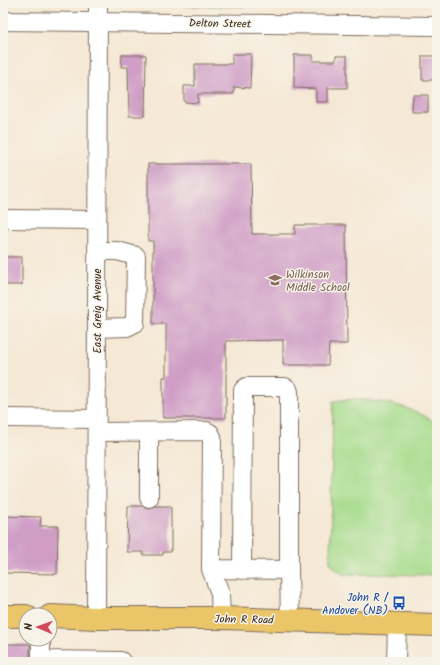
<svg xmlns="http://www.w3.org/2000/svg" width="440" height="665" viewBox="0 0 440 665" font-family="Kalam,sans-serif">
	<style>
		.park { fill: url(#park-crowns); stroke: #708254 }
		.garden { fill: #a5db8b; stroke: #708254 }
		.building { fill: #cf9dc6 }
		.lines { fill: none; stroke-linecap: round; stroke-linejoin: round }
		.minor-casing { stroke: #7c6c5e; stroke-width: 20 }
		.major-casing { stroke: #7c6c5e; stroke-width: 24 }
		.minor { stroke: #fff; stroke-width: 18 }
		.major { stroke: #ebc669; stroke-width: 22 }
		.labels { text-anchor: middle; stroke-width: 3; stroke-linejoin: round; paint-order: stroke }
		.street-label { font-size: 11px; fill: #3b2a1e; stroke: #f7f3e8 }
		.education-label { font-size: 11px; fill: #785e54; stroke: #f7f3e8; text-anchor: start }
		.transit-label { font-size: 11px; fill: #164399; stroke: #f7f3e8; text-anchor: end }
	</style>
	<defs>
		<pattern id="park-crowns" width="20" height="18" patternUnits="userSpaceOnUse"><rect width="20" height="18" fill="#a5db8b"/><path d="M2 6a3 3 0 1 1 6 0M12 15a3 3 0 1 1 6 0" fill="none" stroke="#8fbc78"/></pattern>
	</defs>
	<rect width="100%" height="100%" fill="#f7f3e8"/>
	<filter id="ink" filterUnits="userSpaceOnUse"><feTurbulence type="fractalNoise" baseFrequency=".025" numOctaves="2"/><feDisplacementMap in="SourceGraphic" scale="8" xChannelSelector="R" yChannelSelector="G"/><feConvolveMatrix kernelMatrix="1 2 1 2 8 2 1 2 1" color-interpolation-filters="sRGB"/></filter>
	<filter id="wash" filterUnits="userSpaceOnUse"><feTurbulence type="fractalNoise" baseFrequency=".012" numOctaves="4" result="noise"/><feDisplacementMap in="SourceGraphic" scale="16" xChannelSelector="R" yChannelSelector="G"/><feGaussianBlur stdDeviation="0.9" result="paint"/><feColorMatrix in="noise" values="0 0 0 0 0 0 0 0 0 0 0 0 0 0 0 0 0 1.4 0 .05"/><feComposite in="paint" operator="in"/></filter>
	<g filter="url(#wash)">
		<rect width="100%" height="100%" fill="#f5e8d4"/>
		<!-- park -->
		<path class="park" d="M115,3H314V7L115,5Z"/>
		<!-- garden -->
		<path class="garden" d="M354,399C383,401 413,406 437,424V575L342,574L330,563L333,401Z"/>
		<g id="blocks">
			<!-- building -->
			<path class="building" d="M232,54H251L250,88L234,87V94H198V103L184,102V86H195V64H232Z
				M122,55H146L145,116H129L128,67H121Z
				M294,55H313V61H336V56H347V88H328V102H316V89L294,88Z
				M422,56H437V80H422Z
				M413,95H428V112H412Z
				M148,164H251L252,234H295V225H346L347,344H329L328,365H283V340L226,341V418H163V377H166V324H153V241H148Z
				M4,257H22V285H4Z
				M128,506H142L149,508L155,506H171V552H163V555H143V552H127Z
				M3,516L41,517L40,526H58L57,574L3,573Z
				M3,644H30V662H3Z"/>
		</g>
	</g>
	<g filter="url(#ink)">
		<use href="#blocks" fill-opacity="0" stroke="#7c6c5e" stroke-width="1"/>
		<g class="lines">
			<!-- minor casing -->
			<g class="minor-casing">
				<path id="minor" d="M3,21L437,26
					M3,219L97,220
					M97,328L127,327L135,323L136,256L117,251H97
					M3,418L97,419
					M97,432L206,431L210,433L212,437L211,569L220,593L221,618
					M149,498V432
					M211,569L289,570L290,620
					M242,570L243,390L246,387H285L288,389L289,392V570
					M96,618L98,3
					M41,639V662
					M41,660L121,661V662
					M396,662L397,624"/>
			</g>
			<!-- major casing -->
			<g class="major-casing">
				<path id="major" d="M3,616H26
					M50,616L96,618H221L437,625"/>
			</g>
			<!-- minor -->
			<use href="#minor" class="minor"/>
			<!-- major -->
			<use href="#major" class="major"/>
		</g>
	</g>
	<!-- icons -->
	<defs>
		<g id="school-bare" transform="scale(1.08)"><path d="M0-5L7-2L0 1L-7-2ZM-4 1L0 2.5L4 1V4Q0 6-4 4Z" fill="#8d6e63" stroke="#f7f3e8" stroke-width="2.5" paint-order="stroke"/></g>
		<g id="bus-bare" transform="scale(1.08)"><path d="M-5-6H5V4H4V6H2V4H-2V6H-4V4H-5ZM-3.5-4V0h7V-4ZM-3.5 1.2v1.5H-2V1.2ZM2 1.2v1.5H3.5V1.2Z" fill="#1a4fb4" stroke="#f7f3e8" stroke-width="2.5" paint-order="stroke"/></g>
	</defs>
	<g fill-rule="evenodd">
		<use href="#school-bare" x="275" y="280"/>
		<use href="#bus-bare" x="399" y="603"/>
	</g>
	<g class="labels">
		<!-- street labels -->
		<g class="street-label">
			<text transform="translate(220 23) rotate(1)" y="4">Delton Street</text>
			<text transform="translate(97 311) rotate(-90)" y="4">East Greig Avenue</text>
			<text transform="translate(244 619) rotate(1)" y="4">John R Road</text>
		</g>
		<!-- education labels -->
		<g class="education-label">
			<text x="286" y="278">Wilkinson<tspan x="286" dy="13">Middle School</tspan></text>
		</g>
		<!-- transit labels -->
		<g class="transit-label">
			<text x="388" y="601">John R /<tspan x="388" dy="13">Andover (NB)</tspan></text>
		</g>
	</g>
	<!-- margin -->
	<rect width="440" height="665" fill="none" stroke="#f7f3e8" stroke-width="16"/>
	<!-- north arrow -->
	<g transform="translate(38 627) rotate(272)"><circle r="19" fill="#f7f3e8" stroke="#aca397"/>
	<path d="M0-3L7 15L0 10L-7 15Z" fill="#d1495b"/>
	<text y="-6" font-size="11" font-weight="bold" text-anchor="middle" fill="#3b2a1e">N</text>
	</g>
</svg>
